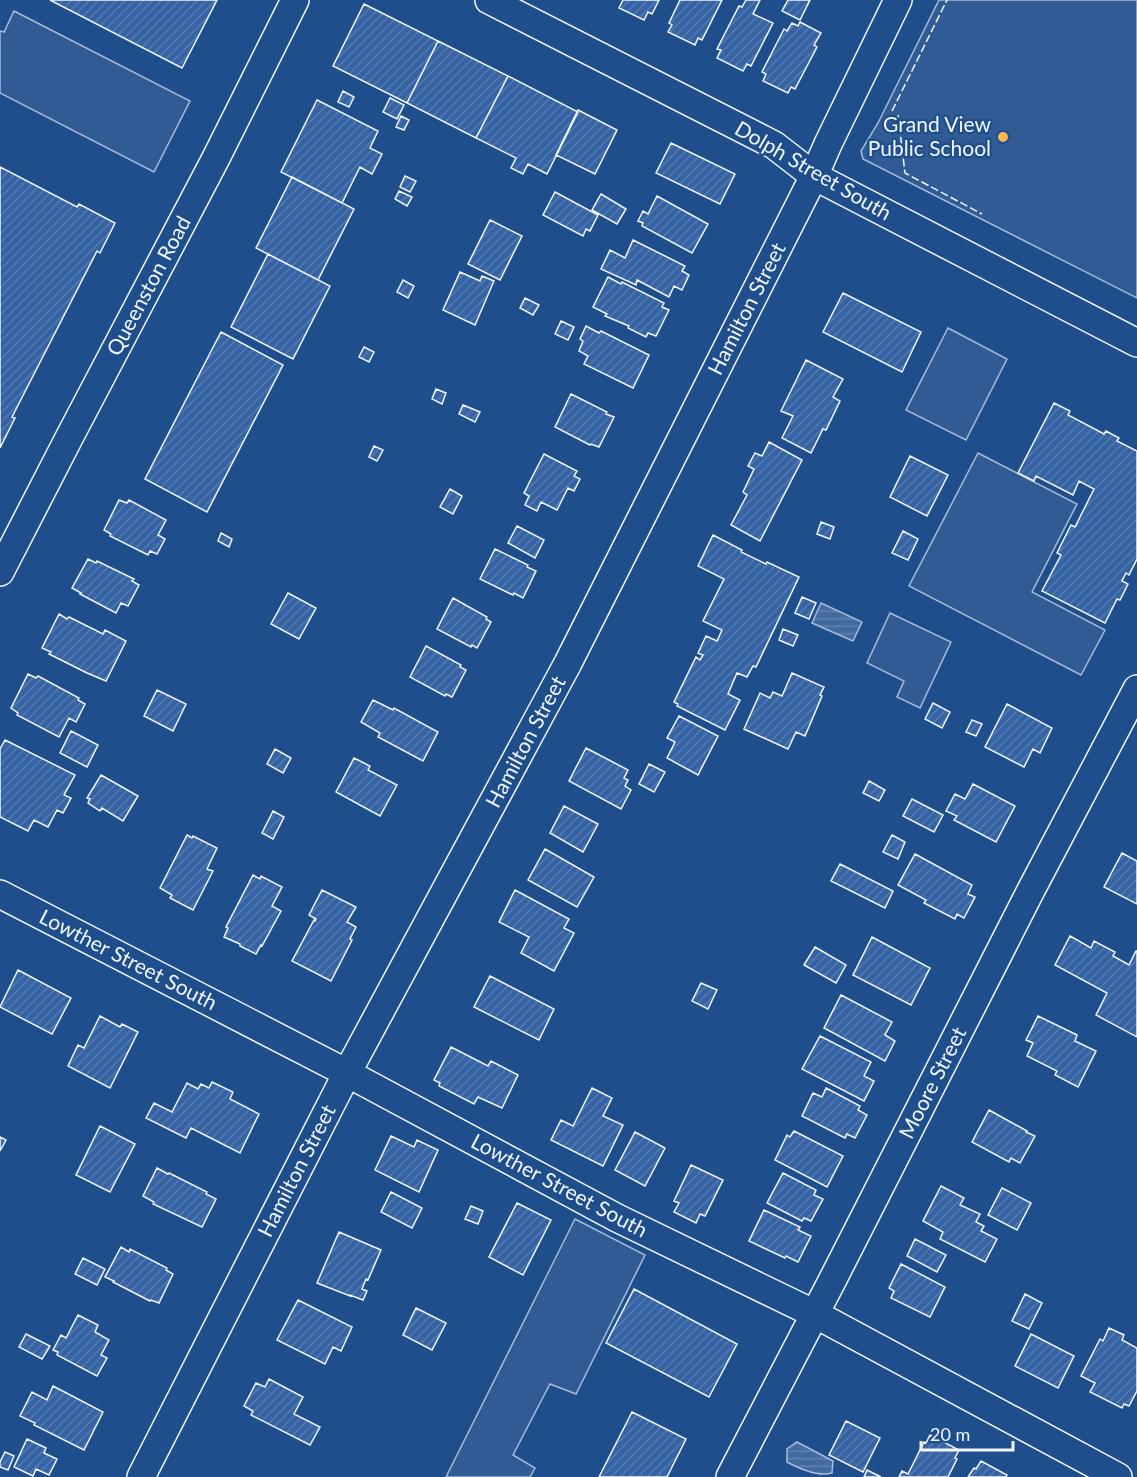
<svg xmlns="http://www.w3.org/2000/svg" width="1137" height="1477" viewBox="0 0 1137 1477" font-family="Lato,sans-serif">
	<style>
		.built { fill: #305b95; stroke: #a8bbd7; stroke-width: 1.5 }
		.water { fill: url(#water-rules); stroke: #a8bbd7; stroke-width: 1.5 }
		.building { fill: url(#building-hatch); stroke: #f2f6ff; stroke-width: 1.5 }
		.lines { fill: none; stroke-linecap: round; stroke-linejoin: round }
		.minor-casing { stroke: #f2f6ff; stroke-width: 30 }
		.minor { stroke: #1f4e8c; stroke-width: 27 }
		.fence { stroke: #f2f6ff; stroke-width: 1.5; stroke-dasharray: 8 3; stroke-linecap: butt }
		.poi-dot { fill: #ffb74d; stroke: #1f4e8c; stroke-width: 2 }
		.labels { text-anchor: middle; stroke-width: 4.5; stroke-linejoin: round; paint-order: stroke }
		.poi-label { font-size: 21px; fill: #f2f6ff; stroke: #1f4e8c; text-anchor: end }
		.street-label { font-size: 21px; fill: #f2f6ff; stroke: #1f4e8c }
	</style>
	<defs>
		<pattern id="water-rules" width="6" height="5" patternUnits="userSpaceOnUse" patternTransform="scale(1.5)"><rect width="6" height="5" fill="#446ba0"/><path d="M0 2.5h6" fill="none" stroke="#5f81ae"/></pattern>
		<pattern id="building-hatch" width="6" height="6" patternUnits="userSpaceOnUse" patternTransform="scale(1.5)"><rect width="6" height="6" fill="#3563a3"/><path d="M-1 1l2-2M0 6l6-6M5 7l2-2" fill="none" stroke="#537ab1"/></pattern>
	</defs>
	<rect width="100%" height="100%" fill="#1f4e8c"/>
	<!-- built -->
	<path class="built" d="M939,0H1137V298L863,159L861,151L878,123Z
		M14,11L190,101L154,172L0,93V31L4,32Z
		M948,328L1007,359L966,440L906,410Z
		M978,453L1077,504L1032,592L1105,630L1081,675L909,586Z
		M890,613L951,642L920,708L897,697L904,681L867,663Z
		M575,1219L645,1255L576,1394L550,1384L513,1455L535,1468L530,1477H446Z"/>
	<!-- water -->
	<path class="water" d="M821,603L862,622L853,641L812,623Z
		M797,1442L833,1461L832,1473C818,1477 800,1469 787,1462V1449Z"/>
	<!-- building -->
	<path class="building" d="M50,0H217L182,68Z
		M623,0H659L652,14L648,12L644,20L619,8Z
		M680,0H722L702,40L698,38L695,45L668,32L672,25L669,23Z
		M746,0H760L753,14L773,23L751,66L747,64L743,71L717,58L721,50L717,49L739,6L742,7Z
		M788,0H810L800,20L782,11Z
		M364,4L438,41L407,103L333,66Z
		M800,22L821,33L814,45L817,47L795,89L791,87L788,93L763,81L766,74L762,72L784,29L787,31L792,23L798,26Z
		M438,41L508,76L476,138L407,103Z
		M508,76L578,112L547,174L528,164L523,174L511,168L516,158L476,138Z
		M343,91L354,97L349,107L338,102Z
		M390,98L404,105L397,119L383,112Z
		M317,100L378,131L370,148L382,154L372,174L360,167L342,203L281,172Z
		M578,110L617,130L595,174L556,155Z
		M401,116L409,120L404,130L396,127Z
		M671,143L735,174L720,204L656,173Z
		M0,167L77,207L79,204L115,223L100,253L97,251L12,417L15,418L0,448Z
		M405,176L416,181L410,192L400,187Z
		M292,177L354,209L318,280L256,248Z
		M399,191L412,197L407,206L395,199Z
		M555,192L598,215L590,231L586,229L583,236L543,215Z
		M601,194L626,209L617,224L592,210Z
		M657,196L708,224L692,253L642,226L643,223L638,221L643,211L648,214Z
		M490,220L522,236L500,280L468,264Z
		M633,240L685,266L682,271L689,275L682,290L674,286L669,297L637,280L636,285L601,269L610,250L625,258Z
		M268,254L330,286L293,359L231,327Z
		M460,272L480,281L482,276L494,281L475,325L443,310Z
		M608,277L621,284L622,282L664,303L662,307L669,310L656,336L648,333L646,337L628,328L629,326L605,316L607,314L593,307Z
		M403,280L414,286L408,298L397,292Z
		M843,293L921,332L902,372L823,332Z
		M525,298L539,305L533,315L520,308Z
		M561,321L574,327L568,340L555,334Z
		M586,326L599,333L601,331L649,355L633,388L584,364L588,356L579,351L583,341L580,339Z
		M221,332L283,365L207,512L145,479Z
		M364,347L374,352L369,362L359,357Z
		M806,360L843,379L833,397L840,401L826,430L823,429L811,453L782,438L793,416L781,411Z
		M436,389L446,393L442,404L432,399Z
		M571,394L607,412L606,414L614,417L599,447L591,444L590,445L555,427Z
		M1054,403L1070,411L1068,415L1104,434L1106,431L1119,438L1117,441L1137,451V559L1129,575L1126,573L1122,581L1128,584L1120,600L1117,599L1105,623L1042,591L1061,555L1057,553L1071,525L1075,527L1094,489L1079,481L1073,495L1036,476L1034,481L1018,473Z
		M463,405L480,412L475,422L459,414Z
		M769,442L802,460L760,541L731,525L747,495L743,492L754,469L748,466L755,453L762,456Z
		M374,446L383,450L377,461L369,457Z
		M544,454L577,471L574,476L580,479L574,491L568,488L557,510L541,502L537,511L525,505L529,496L524,493Z
		M910,456L948,475L927,516L890,497Z
		M450,489L462,496L453,514L440,507Z
		M119,500L127,503L129,500L166,520L158,535L165,539L157,554L150,551L148,555L110,536L111,534L104,530Z
		M821,522L834,527L830,539L817,534Z
		M517,526L544,540L535,558L508,543Z
		M903,531L918,539L908,560L892,553Z
		M221,533L232,539L229,547L218,541Z
		M713,535L742,550L741,552L766,564L767,562L799,577L756,667L753,666L747,677L737,673L728,694L740,700L725,730L677,706L678,704L674,702L696,657L700,660L703,655L698,653L706,636L717,641L722,630L703,621L724,579L698,566Z
		M495,549L528,565L527,567L536,571L523,598L514,593L513,595L480,579Z
		M88,559L96,563L97,561L134,579L132,581L139,585L128,606L121,603L116,613L80,594L81,593L72,588Z
		M288,593L316,608L299,639L271,624Z
		M802,597L816,603L809,619L795,613Z
		M453,598L487,617L486,619L491,622L477,648L472,645L471,647L437,629Z
		M59,614L67,619L69,617L103,634L105,630L126,641L106,681L87,673L49,654L51,652L42,648Z
		M783,629L798,635L793,646L779,640Z
		M426,646L461,665L460,667L466,670L452,697L446,694L445,696L410,677Z
		M792,673L824,687L820,695L822,696L805,736L796,732L788,749L744,729L760,693L770,698L773,692L782,696Z
		M28,674L36,678L38,676L79,698L78,700L85,704L76,722L69,718L59,737L17,715L18,713L11,708Z
		M157,690L186,704L173,731L144,716Z
		M373,700L393,710L394,708L438,732L423,761L378,737L380,733L361,722Z
		M933,703L950,712L942,728L925,719Z
		M1007,704L1052,728L1040,753L1033,749L1024,767L985,747Z
		M679,716L718,736L698,775L667,758L675,742L667,738Z
		M972,720L982,724L976,736L966,732Z
		M71,731L98,745L87,767L60,753Z
		M5,740L75,775L64,795L71,798L63,813L57,810L48,827L34,820L28,831L0,817V749Z
		M586,748L628,770L624,778L628,780L625,786L631,790L621,809L569,781Z
		M275,749L291,758L283,773L267,764Z
		M354,758L370,766L368,770L397,785L380,816L336,792Z
		M649,764L665,772L654,792L639,784Z
		M101,775L138,796L123,821L102,808L100,811L88,803L90,799L87,798Z
		M869,781L885,790L879,801L863,793Z
		M973,784L1015,806L996,842L954,820L957,816L946,811L955,794L965,799Z
		M912,799L943,815L934,832L903,816Z
		M564,806L598,824L583,852L550,833Z
		M273,811L284,817L273,839L262,833Z
		M187,835L192,838L193,836L217,848L207,869L213,871L193,910L170,898L172,895L160,888Z
		M892,835L905,842L898,859L883,852Z
		M545,849L594,877L577,907L528,880Z
		M1122,853L1137,861V904L1104,887Z
		M915,854L972,885L968,894L975,897L964,918L957,914L955,919L924,903L926,900L898,885Z
		M840,864L893,891L885,908L831,881Z
		M253,875L260,879L261,876L282,887L272,906L281,911L262,946L261,945L256,954L240,946V944L224,937L228,928L226,927Z
		M322,890L356,907L347,922L356,927L350,939L352,940L331,981L292,961L314,920L315,921L316,919L309,915Z
		M515,890L569,919L564,928L574,933L554,971L521,953L529,937L499,922Z
		M1070,936L1091,948L1094,941L1115,952L1113,956L1129,965L1136,951H1137V1037L1096,1015L1107,993L1055,965Z
		M872,937L930,968L911,1005L853,975Z
		M815,947L846,965L836,983L804,965Z
		M18,970L71,998L52,1034L0,1007Z
		M490,976L554,1009L539,1040L474,1007Z
		M701,983L717,990L708,1009L692,1001Z
		M841,995L892,1022L885,1035L895,1041L885,1061L824,1028Z
		M100,1016L120,1027L122,1024L138,1032L110,1088L68,1066L78,1045L84,1048Z
		M1038,1016L1077,1035L1075,1041L1096,1051L1078,1087L1055,1075L1057,1071L1027,1056L1033,1043L1026,1040Z
		M820,1036L871,1062L864,1076L874,1081L864,1101L802,1069Z
		M451,1047L488,1066L491,1061L518,1075L502,1108L478,1097L474,1104L439,1086L440,1083L434,1080Z
		M212,1082L233,1092L230,1099L259,1114L240,1153L191,1128L186,1138L146,1118L154,1103L172,1112L187,1083L198,1089L201,1084L209,1088Z
		M592,1088L612,1098L603,1116L623,1125L603,1166L551,1140L561,1120L573,1126Z
		M826,1088L860,1106L858,1110L867,1115L855,1138L847,1134L845,1138L802,1116L813,1093L822,1097Z
		M989,1110L1027,1131L1026,1132L1035,1136L1020,1163L1011,1158L1009,1162L972,1142Z
		M100,1126L135,1144L110,1192L76,1175Z
		M794,1131L843,1156L827,1187L775,1160L787,1135L790,1137Z
		M635,1132L665,1148L645,1186L615,1170Z
		M391,1136L414,1147L417,1140L438,1150L419,1192L375,1170Z
		M0,1137L6,1140L0,1151Z
		M691,1165L723,1180L705,1216L700,1214L696,1223L674,1212L679,1203L674,1201Z
		M157,1168L168,1174L169,1173L207,1192L206,1194L216,1199L202,1227L153,1204L154,1202L143,1196Z
		M783,1173L816,1190L814,1195L823,1199L811,1221L804,1218L802,1221L767,1203Z
		M941,1186L964,1198L960,1205L980,1214L976,1222L984,1226L981,1231L997,1239L985,1262L940,1239L943,1232L923,1221Z
		M1002,1188L1031,1203L1017,1230L988,1215Z
		M391,1192L422,1208L412,1228L381,1212Z
		M517,1203L551,1220L523,1275L489,1257Z
		M471,1206L483,1211L478,1224L465,1219Z
		M764,1210L800,1227L798,1230L811,1236L798,1262L786,1256L785,1258L749,1241Z
		M339,1232L381,1250L368,1280L366,1279L362,1289L367,1291L363,1300L350,1295V1296L317,1283Z
		M915,1239L946,1255L937,1272L907,1256Z
		M121,1247L129,1252L130,1249L167,1268L166,1270L173,1274L159,1303L151,1300L150,1301L113,1282L114,1281L105,1277Z
		M83,1258L105,1269L97,1285L75,1274Z
		M901,1264L945,1287L930,1317L891,1298L894,1291L889,1288Z
		M634,1289L737,1344L709,1397L606,1343Z
		M1025,1294L1042,1303L1029,1329L1012,1321Z
		M298,1300L352,1327L341,1351L333,1347L325,1364L277,1340Z
		M416,1308L446,1323L432,1350L403,1335Z
		M78,1315L98,1325L95,1332L109,1340L101,1355L107,1358L97,1376L57,1355L58,1352L53,1350L61,1335L66,1338Z
		M1109,1328L1124,1335L1122,1340L1137,1348V1391L1129,1406L1124,1404L1122,1408L1090,1392L1095,1383L1081,1376L1100,1339L1103,1341Z
		M26,1334L50,1346L42,1359L19,1347Z
		M1031,1334L1074,1356L1058,1388L1015,1366Z
		M269,1379L303,1397L294,1414L320,1427L310,1445L251,1415L253,1411L244,1406L256,1383L265,1387Z
		M53,1386L103,1412L84,1450L34,1425L35,1423L20,1416L32,1392L47,1400Z
		M632,1412L686,1439L667,1477H599Z
		M846,1421L880,1438L863,1472L829,1455Z
		M930,1435L959,1450L955,1458L957,1459L948,1477H899L902,1471L908,1474L924,1442L926,1443Z
		M27,1439L46,1448L44,1453L57,1459L49,1475L36,1469L33,1476L14,1467Z
		M5,1452L14,1456L8,1470L0,1467V1462Z
		M981,1461L1007,1475L1006,1477H968L974,1468L976,1469Z
		M867,1470L881,1477H864Z"/>
	<g class="lines">
		<!-- minor casing -->
		<g class="minor-casing">
			<path id="minor" d="M489,0L774,145L814,176L1137,343
				M0,572L70,436L216,158L295,0
				M0,894L347,1073L617,1218L815,1314L1118,1477
				M141,1477L347,1073L568,663L814,176L828,144L898,0
				M730,1477L833,1279L1030,892L1137,689"/>
		</g>
		<!-- minor -->
		<use href="#minor" class="minor"/>
		<!-- fence -->
		<path class="fence" d="M892,111L947,0
			M898,115L905,173L982,214"/>
	</g>
	<!-- markers -->
	<circle class="poi-dot" cx="1003" cy="137" r="6"/>
	<g class="labels">
		<!-- poi labels -->
		<g class="poi-label">
			<text x="991" y="132">Grand View<tspan x="991" dy="24">Public School</tspan></text>
		</g>
		<!-- street labels -->
		<g class="street-label">
			<text transform="translate(813 171) rotate(30)" y="7">Dolph Street South</text>
			<text transform="translate(149 286) rotate(-62)" y="7">Queenston Road</text>
			<text transform="translate(747 309) rotate(-63)" y="7">Hamilton Street</text>
			<text transform="translate(526 742) rotate(-62)" y="7">Hamilton Street</text>
			<text transform="translate(128 960) rotate(27)" y="7">Lowther Street South</text>
			<text transform="translate(933 1083) rotate(-63)" y="7">Moore Street</text>
			<text transform="translate(297 1171) rotate(-63)" y="7">Hamilton Street</text>
			<text transform="translate(559 1186) rotate(28)" y="7">Lowther Street South</text>
		</g>
	</g>
	<!-- scale -->
	<path d="M921 1441v9h92v-9" fill="none" stroke="#f2f6ff" stroke-width="3"/>
	<text x="930" y="1441" font-size="18" fill="#f2f6ff" stroke="#1f4e8c" stroke-width="4.5" paint-order="stroke">20 m</text>
</svg>
